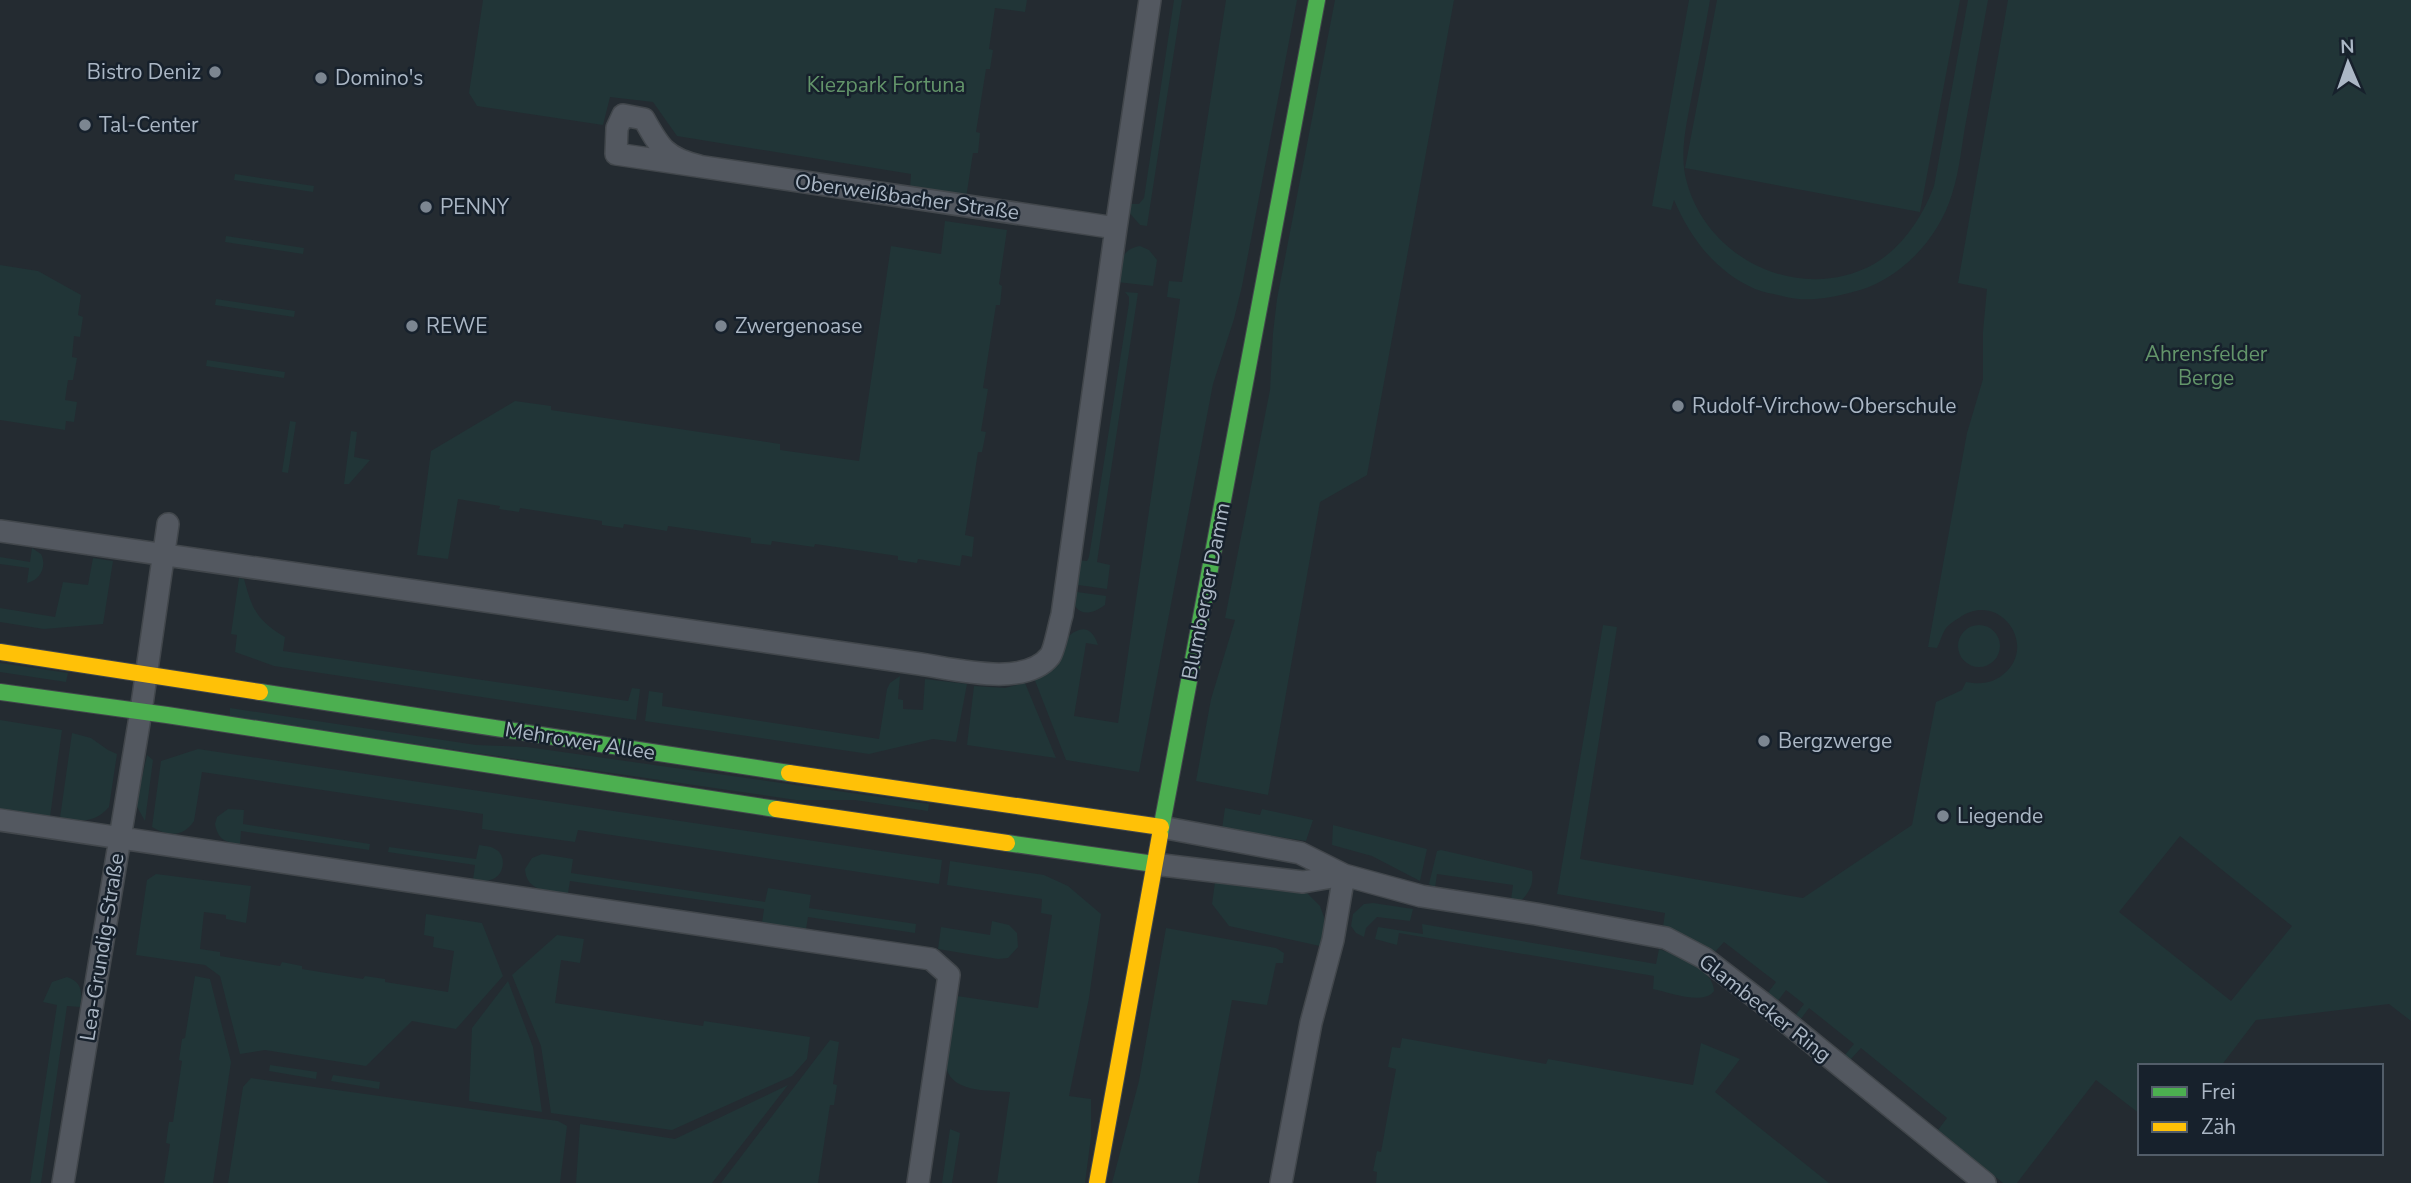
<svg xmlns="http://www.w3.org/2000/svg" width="2411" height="1183" viewBox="0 0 2411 1183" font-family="'Nunito Sans',sans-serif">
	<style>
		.green { fill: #213537; fill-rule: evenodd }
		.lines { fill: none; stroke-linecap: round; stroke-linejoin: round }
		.street-casing { stroke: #42474c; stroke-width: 24 }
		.fast-casing { stroke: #42474c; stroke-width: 18 }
		.slow-casing { stroke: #42474c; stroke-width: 18 }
		.street { stroke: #535860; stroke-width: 21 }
		.fast { stroke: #4caf50; stroke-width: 16 }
		.slow { stroke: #ffc107; stroke-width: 16 }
		.poi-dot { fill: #7c8691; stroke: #17212c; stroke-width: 2.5 }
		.labels { text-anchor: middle; stroke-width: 5; stroke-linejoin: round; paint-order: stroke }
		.poi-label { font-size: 21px; fill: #abb7c5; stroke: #17212c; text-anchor: start }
		.park-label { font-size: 21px; fill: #63956a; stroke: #17212c }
		.street-label { font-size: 21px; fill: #abb7c5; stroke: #17212c }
	</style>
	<rect width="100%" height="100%" fill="#242b31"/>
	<!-- green -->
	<path class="green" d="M483,0H1027L1025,12L995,8L989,49L993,50L990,69H986L976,132L980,133L978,153H973L966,198L910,189L911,174L677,136L653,102L610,97L603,125L477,106L469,93Z
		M1174,0H1182L1147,226L1140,225L1127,210L1128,204H1139L1144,198Z
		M1226,0H1297L1242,286L1234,319L1213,384L1139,772L1066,760L1034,678C1046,664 1083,600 1098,645L1086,643L1074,716L1118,723L1180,299L1167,297L1169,281L1182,282Z
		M1335,0H1454L1367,475L1320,502L1268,795L1196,781L1211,699L1235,620L1225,618L1270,390L1273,333L1277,299Z
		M1689,0H1710C1705,30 1699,59 1693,89C1688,119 1678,152 1687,183C1709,261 1801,304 1874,264C1903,247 1923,216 1934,186L1968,0H1988C1981,39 1974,77 1967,116C1962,141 1960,170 1952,194C1938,241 1897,283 1849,293C1829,298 1807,302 1786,297C1776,294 1764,293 1755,289C1715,271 1691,239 1674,200L1671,210L1652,206Z
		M1717,0H1960L1920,212L1685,168Z
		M2008,0H2411V1021L2389,1004L2256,1020L2221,1066H2140V1114L2096,1080L2017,1183H2003L1938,1130L1947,1118L1861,1048L1850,1060L1845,1055L1854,1044L1809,1008L1800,1020L1795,1016L1804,1004L1786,990L1777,1002L1767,994L1776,982L1724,942L1714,953L1663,927L1665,913L1557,894L1603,625L1617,627L1580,859L1803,898L1912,825L1936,702L1962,690L1966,682C1983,685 1994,683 2006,672C2037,643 1998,590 1959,618C1954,621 1949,624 1946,628C1942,634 1940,642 1937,648L1928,647L1967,433L1983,379V332L1987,289L1958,283ZM2180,836L2292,926L2231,1001L2119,912Z
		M235,174L314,186L313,192L234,180Z
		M945,221L1007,230L999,284L1002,286L1000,305H996L983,388L988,389L981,431L986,432L982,452H978L965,535L974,537L972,557L962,555L960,566L918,559L917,563L898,560V556L815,544L814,547L772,541L771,545L751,543V538L668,526L667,531L624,524L623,528L602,525V521L520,508L519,512L499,509L500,506L458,499L448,559L417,555L431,451L515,401L551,406V410L780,444V450L859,461L891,246L941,254Z
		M226,236L304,248L303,254L225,242Z
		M1140,246L1149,250L1157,260L1153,286L1117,282C1120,265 1120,249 1140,246Z
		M0,265L38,271L81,295L78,315L83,317L80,337L74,336L72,357L77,358L73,380H68L65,400L77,402L74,422L66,421L65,430L0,420Z
		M1125,292L1138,293L1097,562L1110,565L1107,589L1071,584L1075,560L1087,561L1089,557L1129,303V297Z
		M216,299L295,311L294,317L215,305Z
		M207,360L285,372L284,378L206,366Z
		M290,421L296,422L288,473L282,472Z
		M351,431L357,432L354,457L370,460L349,484H344Z
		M32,548L41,554C47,566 41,580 27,583L29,568L0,564V557L30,562Z
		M93,558L113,561L103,624L44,629L0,622V608L55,617L63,582L88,585Z
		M239,578L244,579C252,609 257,621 285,637L283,651L628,701L632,688L640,689L636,720L274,666L235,652L237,635L231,634Z
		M1070,591L1106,596L1105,605C1086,619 1073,613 1070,591Z
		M1958 646a21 21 0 1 1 42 0a21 21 0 1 1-42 0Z
		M0,663L68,673L66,682L0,672Z
		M900,676L898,699L903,700V709L923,710L925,679L967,684L956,742L933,739L869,754L645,721L649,691L663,693L662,706L879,739L887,689L890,683Z
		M1025,683L1056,758L967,745L974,686L1005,688Z
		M230,708L476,745L527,747L929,804L928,811L855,800H796L230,717Z
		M0,720L62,730L50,817L0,809Z
		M72,733L91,738L108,750L117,754L109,807C94,824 81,821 60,818Z
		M198,749L942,860L939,884L578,830L575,842L482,829L483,814L202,772L194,821C183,838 167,836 152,827L161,761Z
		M147,755L153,760L145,821L136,805Z
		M1225,808L1260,815L1262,809L1313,820L1306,841L1222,829Z
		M228,809L244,810L243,824L370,844L369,850L241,831L240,844C225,842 218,840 215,824L217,817Z
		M1333,825L1427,849L1420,881L1372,856L1332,845Z
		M479,845C484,846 491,846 495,849C506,854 505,872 495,878C488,882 481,881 473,880L475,865L388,852L389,847L476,859Z
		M1441,850L1532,871C1534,883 1530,892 1521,901L1511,900L1513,885L1437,874L1435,888L1429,884L1437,851Z
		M542,854L573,859L571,873L765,902L768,888L811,895L809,908L916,924L915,933L808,917L806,929L762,923L764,909L570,881L568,893C549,891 526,892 525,869L532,858Z
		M950,861L1044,875L1068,886L1101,914L1089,998L1069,1096L1091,1099V1137L1085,1183H997L1010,1092C988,1090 948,1093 946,1064L957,996L1038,1008L1052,915L1041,913L1042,899L947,885Z
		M156,874L251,886L246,923L226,919V915L204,912L200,949L220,952V956L280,966L282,962L302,966V969L363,979L365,976L385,979V982L448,992L454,951L433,947L434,937L424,935L426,914L482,923L503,976L456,1029L412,1021L366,1066L265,1050L240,1054L220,976L205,965L136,955L147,880Z
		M1215,882L1307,893L1320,906L1324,917L1325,928L1320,946L1229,926L1212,904Z
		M1373,903L1413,909L1410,921L1377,917L1366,928L1364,937L1356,933L1351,926L1353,914L1364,904Z
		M992,921L1009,925L1017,933L1018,947L1008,958L998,959L938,949L941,927L990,935Z
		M1422,924L1656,964L1659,949C1677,955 1714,969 1714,991C1703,1006 1669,992 1653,989L1654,976L1399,933L1397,945L1375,939L1378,927L1423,934Z
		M1166,928L1276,948L1284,953L1283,963H1276L1267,1005L1232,1000L1198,1183H1112L1139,1081Z
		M557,935L584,939L580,963L561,960L555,1003L703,1026L704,1021L810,1037L807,1059L792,1076L672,1130L551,1113L541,1046L512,975Z
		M195,976L210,979L231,1062L213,1183H164L170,1144L166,1143L169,1122H173L182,1061L179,1060L182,1039L185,1038Z
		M67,977C82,982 83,993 80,1007L67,1006L41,1183H30L57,1005L43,1002L52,982Z
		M508,981L533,1047L542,1112L469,1101L472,1028Z
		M1402,1038L1546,1064L1548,1059L1693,1085L1701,1043L1740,1059L1715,1092L1829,1183H1376L1377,1172L1373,1171L1377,1151L1381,1152L1396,1069L1388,1067L1392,1047L1400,1048Z
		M830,1040L839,1042L833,1084L837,1085L834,1105H830L818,1183H721Z
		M270,1065L317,1072L316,1079L269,1071Z
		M333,1075L380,1082L379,1089L331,1081Z
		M251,1078L558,1121L567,1126L560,1183H228L243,1087Z
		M788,1085L712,1183H576L580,1124L675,1139Z
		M950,1129L960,1133L952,1183H942Z"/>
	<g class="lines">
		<!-- street casing -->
		<g class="street-casing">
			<path id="street" d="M699,166C666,158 660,148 644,119L623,115L617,128L616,154L1116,228
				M0,531L920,664C954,669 1025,688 1050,656C1055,649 1059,624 1062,615L1116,228L1150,0
				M0,820L931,959L949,975L918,1183
				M1161,827L1300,853L1344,875L1421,896L1536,914L1666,938L1704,958L1764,1004L1985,1183
				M1154,864L1303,882L1344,875
				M63,1183L141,711L168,524
				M1281,1183L1311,1023L1333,940L1344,875"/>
		</g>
		<!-- fast casing -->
		<g class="fast-casing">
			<path id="fast" d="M0,692L167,715L776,809
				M260,692L789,773
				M1160,835L1317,0
				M1007,843L1154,864"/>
		</g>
		<!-- slow casing -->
		<g class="slow-casing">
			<path id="slow" d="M0,652L260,692
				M789,773L1161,827
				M776,809L1007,843
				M1097,1183L1160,835"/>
		</g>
		<!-- street -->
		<use href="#street" class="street"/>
		<!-- fast -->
		<use href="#fast" class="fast"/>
		<!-- slow -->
		<use href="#slow" class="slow"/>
	</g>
	<!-- markers -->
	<g class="poi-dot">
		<circle cx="215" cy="72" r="7"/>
		<circle cx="321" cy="78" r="7"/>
		<circle cx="85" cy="125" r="7"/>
		<circle cx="426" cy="207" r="7"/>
		<circle cx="412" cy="326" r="7"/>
		<circle cx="721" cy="326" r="7"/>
		<circle cx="1678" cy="406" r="7"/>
		<circle cx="1764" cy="741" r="7"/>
		<circle cx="1943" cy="816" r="7"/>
	</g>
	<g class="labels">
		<!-- poi labels -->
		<g class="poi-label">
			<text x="201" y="79" text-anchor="end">Bistro Deniz</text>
			<text x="335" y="85">Domino's</text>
			<text x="99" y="132">Tal-Center</text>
			<text x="440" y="214">PENNY</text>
			<text x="426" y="333">REWE</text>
			<text x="735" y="333">Zwergenoase</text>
			<text x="1692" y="413">Rudolf-Virchow-Oberschule</text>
			<text x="1778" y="748">Bergzwerge</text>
			<text x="1957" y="823">Liegende</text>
		</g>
		<!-- park labels -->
		<g class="park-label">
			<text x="886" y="92">Kiezpark Fortuna</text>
			<text x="2206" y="361">Ahrensfelder<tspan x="2206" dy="24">Berge</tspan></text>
		</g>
		<!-- street labels -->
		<g class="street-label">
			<text transform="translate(907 197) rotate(8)" y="7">Oberweißbacher Straße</text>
			<text transform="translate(1206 591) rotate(-79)" y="7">Blumberger Damm</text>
			<text transform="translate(580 741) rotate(9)" y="7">Mehrower Allee</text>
			<text transform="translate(102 947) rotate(-81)" y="7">Lea-Grundig-Straße</text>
			<text transform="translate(1765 1008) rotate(38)" y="7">Glambecker Ring</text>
		</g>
	</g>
	<!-- legend -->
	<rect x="2138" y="1064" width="245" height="91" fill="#17212c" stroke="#525d69" stroke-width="2"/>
	<rect x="2152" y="1087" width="35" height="10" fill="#4caf50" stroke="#525d69" stroke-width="2"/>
	<text x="2201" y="1099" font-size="21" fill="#abb7c5">Frei</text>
	<rect x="2152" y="1122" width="35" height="10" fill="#ffc107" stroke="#525d69" stroke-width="2"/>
	<text x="2201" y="1134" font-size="21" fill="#abb7c5">Zäh</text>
	<!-- north arrow -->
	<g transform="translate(2348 63) rotate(358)" stroke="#17212c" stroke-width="5" paint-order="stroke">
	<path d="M0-5L12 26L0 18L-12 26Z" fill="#abb7c5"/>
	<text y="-10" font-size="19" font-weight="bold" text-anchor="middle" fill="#abb7c5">N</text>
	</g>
</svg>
